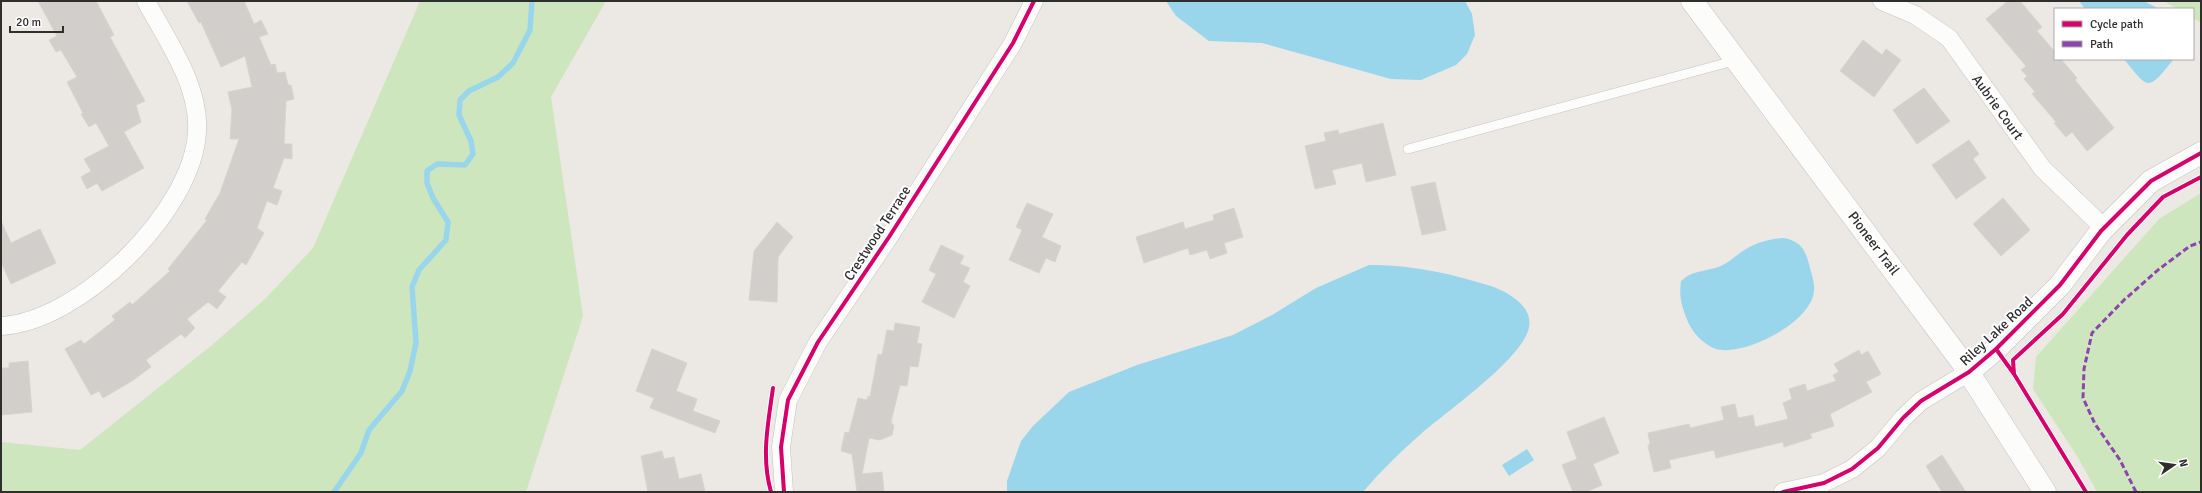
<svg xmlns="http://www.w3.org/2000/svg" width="2202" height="493" viewBox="0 0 2202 493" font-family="Signika,sans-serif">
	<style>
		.green { fill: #cee6be }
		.water { fill: #99d6ec }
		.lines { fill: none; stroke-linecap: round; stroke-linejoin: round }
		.stream { stroke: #99d6ec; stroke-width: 5.5 }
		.building { fill: #d1cecb; stroke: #d7d4d0 }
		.service-casing { stroke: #c5c4c5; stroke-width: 10 }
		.minor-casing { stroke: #c5c4c5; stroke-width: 19 }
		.tertiary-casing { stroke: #c5c4c5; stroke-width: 23 }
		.secondary-casing { stroke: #c5c4c5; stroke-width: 23 }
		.service { stroke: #fcfcfb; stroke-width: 9 }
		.minor { stroke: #fcfcfb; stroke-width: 18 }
		.tertiary { stroke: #fcfcfb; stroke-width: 22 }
		.secondary { stroke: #fcfcfb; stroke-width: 22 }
		.quiet { stroke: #8e44ad; stroke-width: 3; stroke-dasharray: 6 3; stroke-linecap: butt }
		.cycleway-casing { stroke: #fff; stroke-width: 6 }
		.cycleway { stroke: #d6006c; stroke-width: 4 }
		.labels { text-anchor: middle; stroke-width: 4; stroke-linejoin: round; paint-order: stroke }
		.street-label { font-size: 14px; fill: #2e2e2e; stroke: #fff }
	</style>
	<rect width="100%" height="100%" fill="#ece8e4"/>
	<!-- green -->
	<path class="green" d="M420,1H606L551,97L583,316L526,492H1V442L80,450L212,345L265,299L313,248Z
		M2164,1H2201V23L2193,18V9H2177Z
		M2201,193V492H2097L2077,456L2033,389L2036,357L2159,219Z"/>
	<!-- water -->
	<path class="water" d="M1166,1H1465L1472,14L1475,35L1467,54L1456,65L1421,80L1391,79L1262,43L1209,41L1176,16Z
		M2079,1H2144L2159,9H2085Z
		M2124,59H2174C2148,90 2150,92 2124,59Z
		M1784,238C1800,241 1805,249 1809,264C1811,272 1815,283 1814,291C1812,322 1744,357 1716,349C1702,344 1691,331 1686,317C1681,304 1679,295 1681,281C1692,271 1701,272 1715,268C1727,265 1736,255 1746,249C1758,242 1771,239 1784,238Z
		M1369,265C1409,264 1453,274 1491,286C1507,292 1533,305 1529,327C1524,358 1446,412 1421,434C1400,452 1381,471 1363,492H1007V481L1021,441L1033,426L1069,392L1137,365L1233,335L1272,315L1316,288Z
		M1527,449L1534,460L1509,476L1502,465Z"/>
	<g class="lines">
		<!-- stream -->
		<path class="stream" d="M334,492L361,453L369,430L402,391L410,371L416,343L412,287L419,270L446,240L448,222L433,198L427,183V171L437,164L465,165L473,154L471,141L459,115L460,100L469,91L498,77L513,63L530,30L532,1"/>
	</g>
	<!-- building -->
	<path class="building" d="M38,1H96L114,35L110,37L145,101L136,105L141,122L124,132L144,168L102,191L97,183L87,189L81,177L91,171L84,159L109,146L96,123L89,127L81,114L83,113L67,82L77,77L61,50L56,52L49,40L57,36Z
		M187,1H244L254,24L261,20L268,34L259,37L271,65L275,64L277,73L285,72L288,85H291L294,99L286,101L284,144H292V159L284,158L273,188L282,191L277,205L267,201L257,228L264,233L246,265L242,262L218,291L226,297L217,309L208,302L187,319L195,328L185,338L181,334L146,360L151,367L132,381L103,398L99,391L91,395L65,349L81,340L84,344L115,320L112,316L130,302L132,305L170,271L168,269L207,220L205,219L220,193L239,139H230L232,110L228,92L252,87L245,56L221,67L201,22L199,23Z
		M2008,1H2020L2042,27L2037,31L2055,52V59H2061L2077,78L2075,80L2114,128L2087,151L2072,132L2066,137L2054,123L2056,122L2032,94L2035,92L2024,79L2027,76L2021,70L2026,66L1986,19Z
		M1863,40L1882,55L1886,49L1901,60L1874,97L1840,71Z
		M1924,88L1950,121L1917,144L1893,110Z
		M1383,123L1396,175L1366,182L1362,163L1332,170L1336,184L1315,189L1305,146L1326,141L1324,133L1338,130L1339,134Z
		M1969,140L1979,154L1973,159L1986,178L1956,199L1932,165Z
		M1435,182L1446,230L1422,235L1411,187Z
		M2003,198L2030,230L2001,256L1973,224Z
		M1027,203L1053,214L1042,237L1061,246L1055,262L1046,258L1039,273L1009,260L1022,230L1016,227Z
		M1234,208L1243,237L1224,243L1227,253L1210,259L1207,250L1190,255L1188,248L1144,263L1136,237L1183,222L1185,229L1214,220L1213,215Z
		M1,221L11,243L40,229L56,263L11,284L1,262Z
		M777,222L793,237L778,257L777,302L749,300L754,251Z
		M941,245L964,256L960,264L970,268L963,282L970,286L954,318L922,302L936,274L929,270Z
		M895,323L920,327L917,343L922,344L918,367L910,366L907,386L900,385L891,422L894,426L892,435L880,440L869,438L862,474L882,472L884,492H857L852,454L841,451L845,432L849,433L858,398L867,400L868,396L870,397L878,354L882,355L887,330L894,331Z
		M652,349L687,363L676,391L697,399L693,411L720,421L715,433L650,408L654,398L636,391Z
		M1859,350L1861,355L1868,351L1881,374L1866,382L1872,392L1830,414L1834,426L1810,434L1812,438L1784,447L1783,442L1716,458L1714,450L1669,460L1671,468L1654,472L1648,446L1650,443L1648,433L1689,424L1690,428L1724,420L1721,407L1735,404L1738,418L1753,415L1755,427L1788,419L1783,403L1792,399L1789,389L1805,384L1807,391L1836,381L1833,375L1839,372L1834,364Z
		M28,361L32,412L1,415V368H9V363Z
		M1604,417L1619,453L1593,464L1602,485L1586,492H1573L1562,465L1577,459L1567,432Z
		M662,451L664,459L674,457L679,479L701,474L705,492H648L641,456Z
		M1942,455L1966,492H1942L1926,466Z"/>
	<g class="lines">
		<!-- service casing -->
		<g class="service-casing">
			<path id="service" d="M1408,149L1737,60"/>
		</g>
		<!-- minor casing -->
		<g class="minor-casing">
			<path id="minor" d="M1882,1L1915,15L1949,38L2042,168L2104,228
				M1,326C80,322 193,211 197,132C200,85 167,41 146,1
				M784,492L781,447L788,400L818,342L889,237L1013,43L1034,1
				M1783,492L1824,483L1852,469L1878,448L1903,418L1921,401L1969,372"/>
		</g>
		<!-- tertiary casing -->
		<g class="tertiary-casing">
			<path id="tertiary" d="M1969,372L1996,349L2060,285L2101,231L2151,181L2201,153"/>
		</g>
		<!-- secondary casing -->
		<g class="secondary-casing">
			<path id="secondary" d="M1692,1L1962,362L2045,492"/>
		</g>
		<!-- service -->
		<use href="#service" class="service"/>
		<!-- minor -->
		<use href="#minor" class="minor"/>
		<!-- tertiary -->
		<use href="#tertiary" class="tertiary"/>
		<!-- secondary -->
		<use href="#secondary" class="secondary"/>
		<!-- quiet -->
		<path class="quiet" d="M2136,492L2120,460L2095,424L2083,398L2084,369L2092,333L2124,300L2158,270L2190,246L2201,242"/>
		<!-- cycleway casing -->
		<g class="cycleway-casing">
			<path id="cycleway" d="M1996,349L2014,374L2086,492
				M2014,374L2013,360L2063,314L2127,235L2163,197L2201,177
				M771,492C761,457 768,424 773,388
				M784,492L781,447L788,400L818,342L889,237L1013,43L1034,1
				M1783,492L1824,483L1852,469L1878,448L1903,418L1921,401L1969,372L1996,349L2060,285L2101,231L2151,181L2201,153"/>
		</g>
		<!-- cycleway -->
		<use href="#cycleway" class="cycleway"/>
	</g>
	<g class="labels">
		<!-- street labels -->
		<g class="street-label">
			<text transform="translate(1998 107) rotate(54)" y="5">Aubrie Court</text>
			<text transform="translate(877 233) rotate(-57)" y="5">Crestwood Terrace</text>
			<text transform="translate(1874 243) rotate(53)" y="5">Pioneer Trail</text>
			<text transform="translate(1996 331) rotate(-43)" y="5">Riley Lake Road</text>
		</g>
	</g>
	<!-- border -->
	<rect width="2202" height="493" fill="none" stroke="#2e2e2e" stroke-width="4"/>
	<!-- legend -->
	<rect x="2054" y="8" width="140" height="52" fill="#ffffff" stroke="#ababab"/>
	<rect x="2062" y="21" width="20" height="6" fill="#d6006c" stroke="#ababab"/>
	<text x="2090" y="28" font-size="12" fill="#2e2e2e">Cycle path</text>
	<rect x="2062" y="41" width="20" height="6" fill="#8e44ad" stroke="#ababab"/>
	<text x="2090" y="48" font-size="12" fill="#2e2e2e">Path</text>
	<!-- north arrow -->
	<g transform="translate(2174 465) rotate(77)" stroke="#ffffff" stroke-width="3" paint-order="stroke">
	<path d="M0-3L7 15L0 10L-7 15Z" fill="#2e2e2e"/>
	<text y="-6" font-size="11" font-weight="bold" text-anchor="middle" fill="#2e2e2e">N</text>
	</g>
	<!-- scale -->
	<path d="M10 26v6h53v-6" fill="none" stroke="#2e2e2e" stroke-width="2"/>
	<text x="16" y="26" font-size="12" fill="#2e2e2e" stroke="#ffffff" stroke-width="3" paint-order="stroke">20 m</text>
</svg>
